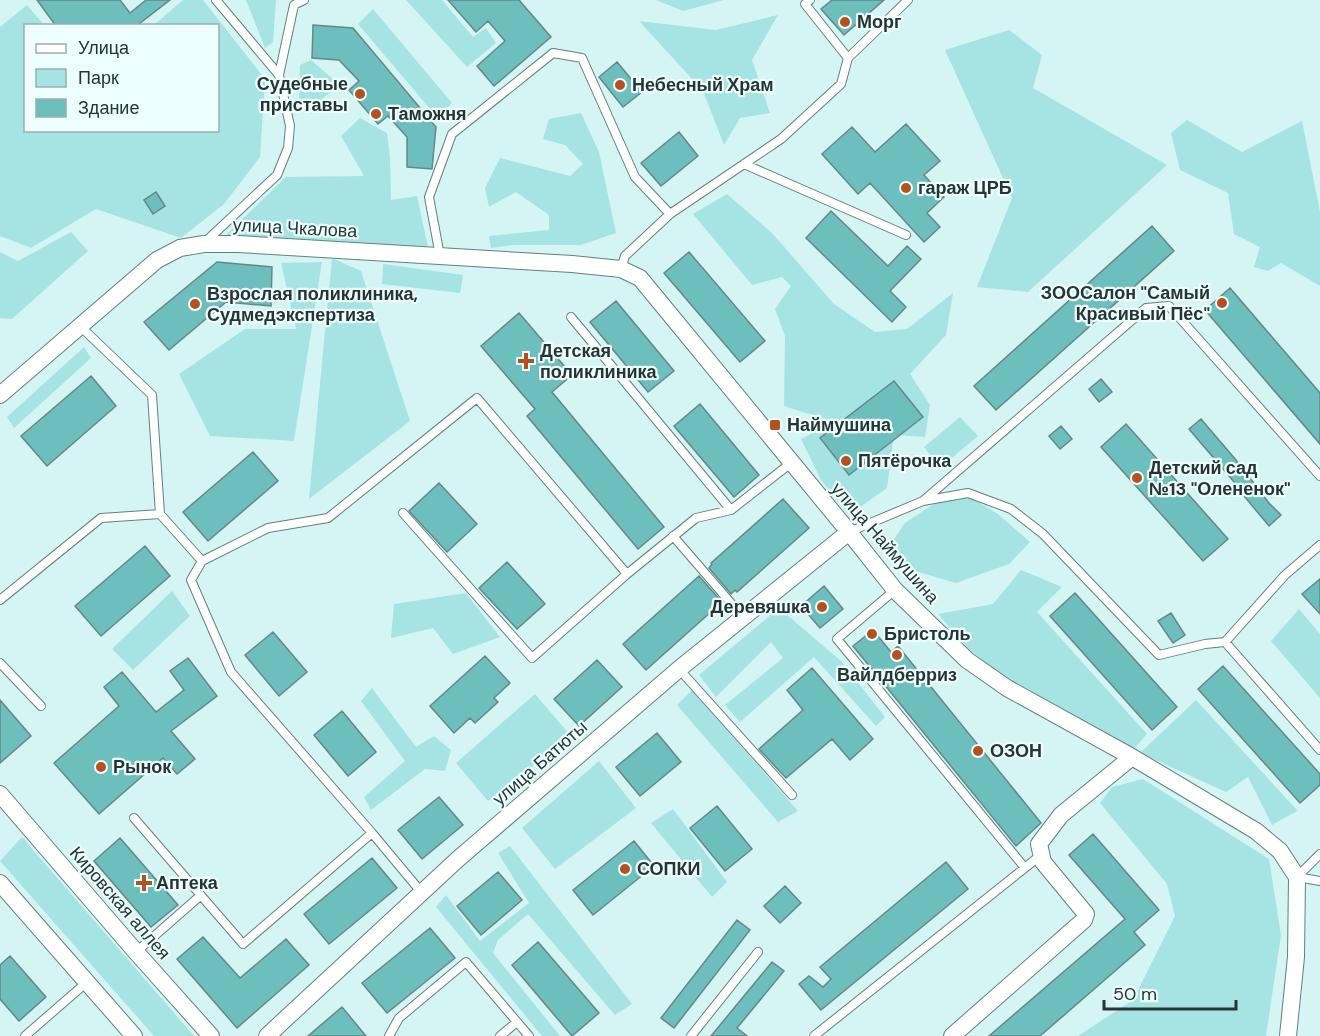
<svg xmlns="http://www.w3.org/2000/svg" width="1320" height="1036" viewBox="0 0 1320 1036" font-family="'DM Sans',sans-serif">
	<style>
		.green { fill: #a5e4e3 }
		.building { fill: #6dbfbe; stroke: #688685; stroke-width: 1.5 }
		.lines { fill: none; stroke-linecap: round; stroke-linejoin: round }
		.service-casing { stroke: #62807f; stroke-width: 10 }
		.minor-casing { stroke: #62807f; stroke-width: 18 }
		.service { stroke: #fff; stroke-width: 8 }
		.minor { stroke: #fff; stroke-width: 16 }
		.poi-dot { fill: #b5511d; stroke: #ecfffe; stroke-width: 2 }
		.labels { text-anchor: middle; stroke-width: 4.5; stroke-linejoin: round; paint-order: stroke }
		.poi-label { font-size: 18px; font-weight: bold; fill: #283434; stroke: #ecfffe; text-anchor: start }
		.street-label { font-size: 18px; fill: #283434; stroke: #ecfffe }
	</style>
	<rect width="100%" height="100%" fill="#d4f5f4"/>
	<!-- green -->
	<path class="green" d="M183,0H203L265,79L260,157L224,204L181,238L96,209L31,248L0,236V27L27,5L44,25L26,26V130H218V26L154,25Z
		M246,0H276L273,42L265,48Z
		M406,0H442L473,37L486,28L496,43L467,67Z
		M656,0H724L683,11Z
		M373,9L452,103L437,117L358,24Z
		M778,15L752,60L770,113L740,118L724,145L703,91L639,21L716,30Z
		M1009,30L1042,55L1033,88L1167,165L1028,292L977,287L1012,198L945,50Z
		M311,60L340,85L309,109H299L300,65Z
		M581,113L599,152L616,233L581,245H513L491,248L489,236L549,230V215L516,192L489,207L485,188L500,158L570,176L583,164L565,145L543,139L549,119Z
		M360,118L387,133L390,157L391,200L417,196L428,247L226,235L286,177L364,176L341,136Z
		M1187,120L1242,152L1302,121L1320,212V286L1281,263L1268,271L1254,267L1260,247L1234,234L1228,193L1180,170L1171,133Z
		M727,194L772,233L834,304L875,332L907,329L953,293L946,335L910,374L930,405L925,437L894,435L887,488L849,515L821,480L801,439L834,422L784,406L785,336L775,309L791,286L782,277L752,285L693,214Z
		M71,232L88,251L12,319L0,318V252L18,261Z
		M332,258L361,271L410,421L309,499Z
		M322,262L294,441L210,436L179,374L245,329H296L281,263Z
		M383,264L463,275L460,293L382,284Z
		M84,347L91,358L14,428L7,417Z
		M960,417L978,436L940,468L924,447Z
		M968,496L998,514L1030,542L1009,564L956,583L898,566L890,559L888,548L905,523L937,502Z
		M1021,570L1062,587L1037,612L1147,734L1133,750L1003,677L968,648L938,614L993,604Z
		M172,591L190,616L133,670L112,649Z
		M466,593L500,637L453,654L433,628L391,638L394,604Z
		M779,608L841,661L885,717L876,726L814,657L740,722L725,705L783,658L771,642L716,697L699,675Z
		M1299,609L1320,634V698L1271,641Z
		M372,688L416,747L434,736L451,750L445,771L425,769L371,810L364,797L405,761L361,701Z
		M692,690L798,811L778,822L677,705Z
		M535,694L571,736L488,801L456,763Z
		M1196,700L1296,809L1297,811L1272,825L1248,777L1226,792L1140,753Z
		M599,761L636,808L555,869L522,828Z
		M1143,779L1269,859L1281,935L1266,1036H1078L1133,1000L1175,916L1167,884L1100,803L1112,787Z
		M673,809L727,882L712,897L651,823Z
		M22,837L194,1036H154L0,861Z
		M510,846L632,1004L615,1015L528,914L498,940L493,953L560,1036H542L436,907L446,895L480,941L529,903L498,853Z"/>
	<!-- building -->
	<path class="building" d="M37,0H120L130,13L146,0H170L139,24L140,26H56Z
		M448,0H519L551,37L494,86L477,66L505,41L488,21L476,32Z
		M832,0H884L844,35L821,9Z
		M313,25L353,28L436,127L432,169L407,167V137L388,116L378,124L349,90L359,81L339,60L312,58Z
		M617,62L642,92L623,107L599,77Z
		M906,124L940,161L924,175L944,197L927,213L940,227L924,242L870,183L858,194L822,154L852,127L875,152Z
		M679,132L698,156L661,186L641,163Z
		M156,192L165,206L153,214L144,200Z
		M831,211L888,266L907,246L921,259L890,291L906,307L892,322L806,238Z
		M1152,226L1174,251L996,410L974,386Z
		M689,252L765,341L740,362L664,273Z
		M217,262L272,267L271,306L226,302L169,350L144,322Z
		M1230,288L1320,393V444L1205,310Z
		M616,301L674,371L648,392L590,322Z
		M519,313L572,375L552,392L664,527L638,549L527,416L535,409L481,346Z
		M91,376L116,406L47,466L21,436Z
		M1101,379L1112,392L1099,402L1089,389Z
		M894,381L923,417L849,475L820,438Z
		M700,404L759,475L734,497L674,426Z
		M1201,419L1236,460L1269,503L1281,515L1269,526L1234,484L1235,483L1189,429Z
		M1126,424L1228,539L1203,561L1101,447Z
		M1061,426L1072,439L1060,449L1049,436Z
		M253,452L278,481L208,541L183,512Z
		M439,483L477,524L447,552L409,511Z
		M783,499L809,528L737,592L735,590L731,594L709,568L712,564L711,563Z
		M145,546L170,576L101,636L75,606Z
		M507,562L545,604L517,629L479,588Z
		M699,576L722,602L646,670L623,644Z
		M1320,579V614L1302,594Z
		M824,586L843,609L820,628L801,606Z
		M1075,593L1177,707L1152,730L1050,616Z
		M1171,613L1185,635L1173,643L1158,621Z
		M873,630L891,652L898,646L1041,823L1016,846L853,646Z
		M273,632L307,672L279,696L245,655Z
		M485,656L510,683L494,698L498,702L475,723L470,718L454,733L430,706Z
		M188,658L217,696L171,731L195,759L177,774L163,758L99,814L54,763L119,706L104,687L122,672L156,712L184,690L170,671Z
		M597,660L622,687L579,726L554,699Z
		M1223,666L1320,774V785L1300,803L1198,689Z
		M812,668L873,739L850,760L832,739L786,778L759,749L803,710L787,690Z
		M0,700L31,736L0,763Z
		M342,711L376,752L348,776L314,735Z
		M657,733L681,762L640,796L616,767Z
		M439,797L463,825L422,859L398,830Z
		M717,806L752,849L725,871L690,828Z
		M1093,834L1159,910L1134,932L1145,945L1040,1036H989L1125,919L1069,855Z
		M120,838L178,905L151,927L94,861Z
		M634,841L654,866L593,915L573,890Z
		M372,858L397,888L329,944L304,914Z
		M946,862L968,889L821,1010L799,984L809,976L823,987L831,979L820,967Z
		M498,872L522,900L481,935L457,906Z
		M785,886L801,903L780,923L764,906Z
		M737,920L750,930L674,1028L661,1018Z
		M430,928L455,958L387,1013L362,983Z
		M203,937L240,978L286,939L309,965L237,1028L177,959Z
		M538,942L599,1013L572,1036L512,965Z
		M10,956L46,997L19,1021L0,999V965Z
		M772,962L784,971L737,1028L747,1036H711Z
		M342,1007L366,1036H308Z"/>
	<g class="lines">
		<!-- service casing -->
		<g class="service-casing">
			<path id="service" d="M810,0L805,4L848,58
				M279,75L294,5L304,0
				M744,164L906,235
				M204,243L277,175L288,148L290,126L279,75L216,0
				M440,256L429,197L452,134L553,53L582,58L635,177L670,214
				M621,269L625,256L670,214L781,139L841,84L848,58L908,0
				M571,317L731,510
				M80,326L152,395L160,514L202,561L191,580L231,672L372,833L422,893
				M923,501L968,493L1011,509L1043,534L1159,655L1205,644L1225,642L1320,750
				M403,513L532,658L627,574
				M849,532L923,501L1146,308L1169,306L1320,476
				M673,536L743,617
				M202,561L268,528L328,518L477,398L627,574L696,518L731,510L791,463
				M895,590L837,639L1025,868
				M0,600L101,518L160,514
				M1225,642L1285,575L1320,545
				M0,663L41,706
				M679,669L792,795
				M134,818L243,944L372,833
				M1297,877L1320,854
				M1297,877L1320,881
				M136,952L200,896
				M25,1036L87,982
				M389,1036L399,1018L466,962L529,1036
				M500,1036L517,1022
				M691,1036L758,952
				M814,1036L1041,855"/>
		</g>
		<!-- minor casing -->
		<g class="minor-casing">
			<path id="minor" d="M0,395L157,260L180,248L204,244H238L572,264L621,269L640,278L849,532L895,590L967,660L1007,688L1132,757L1256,831L1280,851L1297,877L1296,957L1288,1036
				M0,794L136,952L211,1036
				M0,883L134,1036
				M267,1036L458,859L679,669L849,532
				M952,1036L1084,920L1086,914L1043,862L1039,844L1061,815L1132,757"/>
		</g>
		<!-- service -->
		<use href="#service" class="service"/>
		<!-- minor -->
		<use href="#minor" class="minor"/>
	</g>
	<!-- markers -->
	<g class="poi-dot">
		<circle cx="845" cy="22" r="6"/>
		<circle cx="620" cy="85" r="6"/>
		<circle cx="360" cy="94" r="6"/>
		<circle cx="376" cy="114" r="6"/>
		<circle cx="906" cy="188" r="6"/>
		<circle cx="1222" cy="303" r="6"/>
		<circle cx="195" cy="304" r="6"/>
		<path d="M523 352h6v6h6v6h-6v6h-6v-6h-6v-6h6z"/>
		<rect x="769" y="419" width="12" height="12" rx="3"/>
		<circle cx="846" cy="461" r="6"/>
		<circle cx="1137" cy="478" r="6"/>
		<circle cx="822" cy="607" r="6"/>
		<circle cx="872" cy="634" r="6"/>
		<circle cx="897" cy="655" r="6"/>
		<circle cx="978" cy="751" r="6"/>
		<circle cx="101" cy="767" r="6"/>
		<circle cx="625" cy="869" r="6"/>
		<path d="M141 874h6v6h6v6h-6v6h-6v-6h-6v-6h6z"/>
	</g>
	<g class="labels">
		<!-- poi labels -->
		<g class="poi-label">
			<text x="857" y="28">Морг</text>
			<text x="348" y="90" text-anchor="end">Судебные<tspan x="348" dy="21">приставы</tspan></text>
			<text x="632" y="91">Небесный Храм</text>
			<text x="388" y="120">Таможня</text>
			<text x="918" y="194">гараж ЦРБ</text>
			<text x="1210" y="299" text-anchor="end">ЗООСалон "Самый<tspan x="1210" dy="21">Красивый Пёс"</tspan></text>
			<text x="207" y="300">Взрослая поликлиника,<tspan x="207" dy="21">Судмедэкспертиза</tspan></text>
			<text x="540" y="357">Детская<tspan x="540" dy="21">поликлиника</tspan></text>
			<text x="787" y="431">Наймушина</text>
			<text x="858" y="467">Пятёрочка</text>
			<text x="1149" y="474">Детский сад<tspan x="1149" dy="21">№13 "Олененок"</tspan></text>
			<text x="810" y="613" text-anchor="end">Деревяшка</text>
			<text x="884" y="640">Бристоль</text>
			<text x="897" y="681" text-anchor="middle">Вайлдберриз</text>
			<text x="990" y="757">ОЗОН</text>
			<text x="113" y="773">Рынок</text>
			<text x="637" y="875">СОПКИ</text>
			<text x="156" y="889">Аптека</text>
		</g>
		<!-- street labels -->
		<g class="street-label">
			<text transform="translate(295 228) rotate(3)" y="6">улица Чкалова</text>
			<text transform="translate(885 543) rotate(49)" y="6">улица Наймушина</text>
			<text transform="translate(540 763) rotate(-41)" y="6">улица Батюты</text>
			<text transform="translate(120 903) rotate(49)" y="6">Кировская аллея</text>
		</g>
	</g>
	<!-- legend -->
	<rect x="24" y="24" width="195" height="108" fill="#ecfffe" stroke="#9eaead" stroke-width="1.5"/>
	<rect x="36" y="44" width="30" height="9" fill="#ffffff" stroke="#9eaead" stroke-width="1.5"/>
	<text x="78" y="54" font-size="18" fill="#283434">Улица</text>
	<rect x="36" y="69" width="30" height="18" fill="#a5e4e3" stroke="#9eaead" stroke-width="1.5"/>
	<text x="78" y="84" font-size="18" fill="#283434">Парк</text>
	<rect x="36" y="99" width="30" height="18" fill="#6dbfbe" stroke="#9eaead" stroke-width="1.5"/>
	<text x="78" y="114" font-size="18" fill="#283434">Здание</text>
	<!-- scale -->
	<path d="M1104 1000v9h132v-9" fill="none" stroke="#283434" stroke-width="3"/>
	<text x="1113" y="1000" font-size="18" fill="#283434" stroke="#ecfffe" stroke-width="4.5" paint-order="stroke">50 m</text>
</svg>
